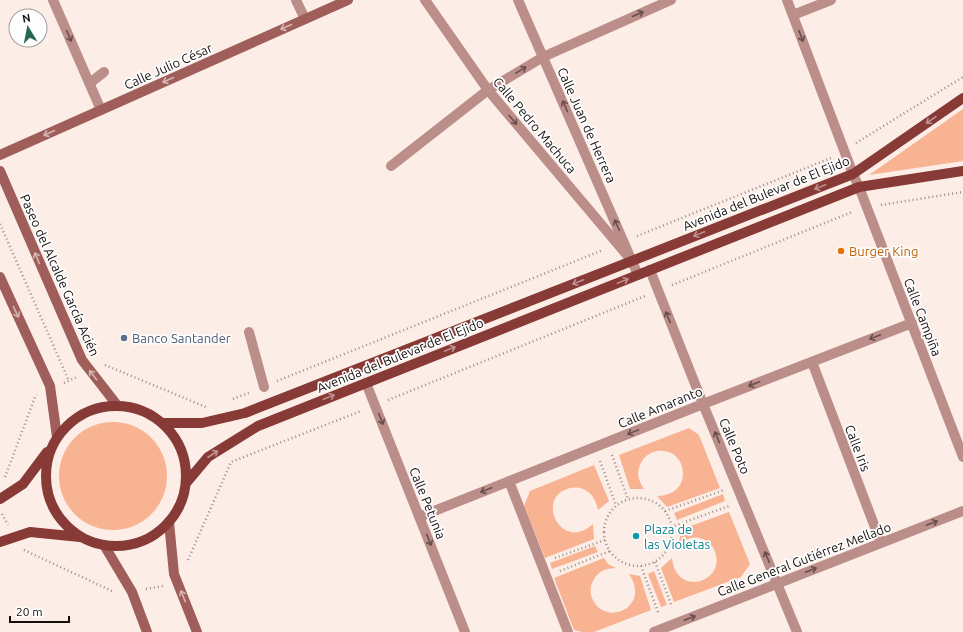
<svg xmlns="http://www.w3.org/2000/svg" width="963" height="632" viewBox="0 0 963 632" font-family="Ubuntu,sans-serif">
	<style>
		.green { fill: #f8b392 }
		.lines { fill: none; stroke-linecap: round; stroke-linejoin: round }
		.path { stroke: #9a908b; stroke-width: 2.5; stroke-dasharray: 1 3; stroke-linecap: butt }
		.street { stroke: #bc8e8a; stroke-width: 10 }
		.secondary { stroke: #9f5e59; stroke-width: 10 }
		.primary { stroke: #883a37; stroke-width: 10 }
		.oneway { stroke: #684e4c }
		.oneway2 { stroke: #d3b6b4 }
		.oneway3 { stroke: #bd9291 }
		.food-dot { fill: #e8710a; stroke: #fefefe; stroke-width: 1.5 }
		.service-dot { fill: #5c6f8a; stroke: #fefefe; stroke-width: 1.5 }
		.culture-dot { fill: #0f9aa8; stroke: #fefefe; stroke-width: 1.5 }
		.labels { text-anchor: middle; stroke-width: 3.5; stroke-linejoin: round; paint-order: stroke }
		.street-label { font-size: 13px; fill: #140f0d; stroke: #fefefe }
		.food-label { font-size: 13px; fill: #c56008; stroke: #fefefe; text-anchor: start }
		.service-label { font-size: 13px; fill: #4e5e75; stroke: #fefefe; text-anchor: start }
		.culture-label { font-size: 13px; fill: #0d838f; stroke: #fefefe; text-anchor: start }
	</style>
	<rect width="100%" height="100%" fill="#fcede6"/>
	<!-- green -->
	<path class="green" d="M963,109V161L869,175Z
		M59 476a54 54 0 1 1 108 0a54 54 0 1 1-108 0Z
		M689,428L699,435L720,488L667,507L657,496C695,496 688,447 658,451C651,452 644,456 641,463C636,472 638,480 644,489H630L619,455Z
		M594,465L609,501L598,510C596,500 592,493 583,489C578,487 572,487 567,489C536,499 561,553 593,524L594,539L545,558L524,506L530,491Z
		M723,494L725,501L677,520L674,513Z
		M729,512L750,564L741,577L674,602L661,568L672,558C676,598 726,582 715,552C713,546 709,542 703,539C694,535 685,539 678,545L680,537V530Z
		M595,546L598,552L552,569L550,563Z
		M604,558L608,564L616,568C606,568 598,571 593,581C590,586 590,593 592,598C604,628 652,608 629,574L640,576L651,610L594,632H582L574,630L554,578Z
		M654,571L667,605L661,607L648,574Z"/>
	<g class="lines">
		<!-- path -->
		<path class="path" d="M856,143L963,77
			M881,205L963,192
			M0,224L69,381
			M637,236L831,158
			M672,285L852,212
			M105,365L206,407
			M277,381L603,250
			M64,383L77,377
			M233,399L251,392
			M388,400L645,296
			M612,455L628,499
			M600,461L616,505
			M5,477L35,397L37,395
			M604 532a34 34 0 1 1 68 0a34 34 0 1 1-68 0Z
			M665,511L724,490
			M2,514L8,525
			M671,527L729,506
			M24,550L114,592
			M555,558L605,540
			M188,560L231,462L361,411
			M655,562L672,607
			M641,566L658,612
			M560,571L610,551
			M146,589L163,586"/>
		<!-- street -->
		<path class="street" d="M53,0L101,110
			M296,0L305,19
			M425,0L488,90L632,261
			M518,0L638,275
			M787,0L853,174L859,187L963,457
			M793,15L831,0
			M90,83L104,72
			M391,166L488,90L543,57L671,0
			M650,270L703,404L797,632
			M249,332L264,387
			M812,362L881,543
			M366,383L465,632
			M509,481L568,632
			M419,517L703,404L912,323
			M654,632L963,511"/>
		<!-- secondary -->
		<path class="secondary" d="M0,155L348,0
			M0,171L82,360L117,405
			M0,277L50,386L57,437
			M169,522L174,574L197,632
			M104,545L132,592L147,632"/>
		<!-- primary -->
		<path class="primary" d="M46 476a70 70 0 1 1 140 0a70 70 0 1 1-140 0Z
			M163,423H202L245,413L853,174L963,98
			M187,482L208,457L258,426L859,187L963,171
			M0,499L23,484L47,452
			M0,542L30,532L80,537"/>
	</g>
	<!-- one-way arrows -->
	<defs><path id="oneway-shaft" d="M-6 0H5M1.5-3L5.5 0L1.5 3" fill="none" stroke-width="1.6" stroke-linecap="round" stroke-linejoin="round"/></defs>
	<g class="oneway">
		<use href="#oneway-shaft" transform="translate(638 14) rotate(-24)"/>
		<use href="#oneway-shaft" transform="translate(69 36) rotate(66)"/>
		<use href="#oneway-shaft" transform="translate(801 36) rotate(69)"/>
		<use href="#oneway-shaft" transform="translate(521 70) rotate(-31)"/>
		<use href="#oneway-shaft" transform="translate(565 106) rotate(-114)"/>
		<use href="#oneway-shaft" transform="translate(513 120) rotate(50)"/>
		<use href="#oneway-shaft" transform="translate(617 225) rotate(-114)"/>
		<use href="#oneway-shaft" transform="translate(668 317) rotate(-112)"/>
		<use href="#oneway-shaft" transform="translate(875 337) rotate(158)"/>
		<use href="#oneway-shaft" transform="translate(754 384) rotate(159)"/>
		<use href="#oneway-shaft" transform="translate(381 419) rotate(68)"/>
		<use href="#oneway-shaft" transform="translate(633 432) rotate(158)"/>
		<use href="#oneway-shaft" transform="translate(717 437) rotate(-113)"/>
		<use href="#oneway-shaft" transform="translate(486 490) rotate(158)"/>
		<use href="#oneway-shaft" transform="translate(932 523) rotate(-21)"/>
		<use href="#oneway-shaft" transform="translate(429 540) rotate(68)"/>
		<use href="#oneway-shaft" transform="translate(767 557) rotate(-113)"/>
		<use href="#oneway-shaft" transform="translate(811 570) rotate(-21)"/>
		<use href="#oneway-shaft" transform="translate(690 618) rotate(-21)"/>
	</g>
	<g class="oneway2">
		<use href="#oneway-shaft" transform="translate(286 27) rotate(156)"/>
		<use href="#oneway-shaft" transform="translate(168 80) rotate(156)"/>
		<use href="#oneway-shaft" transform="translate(49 133) rotate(156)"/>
		<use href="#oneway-shaft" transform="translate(37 258) rotate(-113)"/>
		<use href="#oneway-shaft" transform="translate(16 312) rotate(65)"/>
		<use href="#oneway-shaft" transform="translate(93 375) rotate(-128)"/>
		<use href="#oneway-shaft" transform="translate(183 596) rotate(-112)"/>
	</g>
	<g class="oneway3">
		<use href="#oneway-shaft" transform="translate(931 120) rotate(145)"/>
		<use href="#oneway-shaft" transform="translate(820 187) rotate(158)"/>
		<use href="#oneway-shaft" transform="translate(699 234) rotate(158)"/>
		<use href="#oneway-shaft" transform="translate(623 281) rotate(-22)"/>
		<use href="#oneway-shaft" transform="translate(578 282) rotate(158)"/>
		<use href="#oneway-shaft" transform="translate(450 349) rotate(-22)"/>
		<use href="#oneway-shaft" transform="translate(329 397) rotate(-22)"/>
		<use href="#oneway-shaft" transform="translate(213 454) rotate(-33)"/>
	</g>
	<!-- markers -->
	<circle class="food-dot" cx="841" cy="251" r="4"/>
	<circle class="service-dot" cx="124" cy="338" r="4"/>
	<circle class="culture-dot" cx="636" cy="536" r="4"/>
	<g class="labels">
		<!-- street labels -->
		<g class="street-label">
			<text transform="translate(168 66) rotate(-24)" y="5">Calle Julio César</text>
			<text transform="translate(535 125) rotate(50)" y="5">Calle Pedro Machuca</text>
			<text transform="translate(587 125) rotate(66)" y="5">Calle Juan de Herrera</text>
			<text transform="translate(766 193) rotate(-22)" y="5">Avenida del Bulevar de El Ejido</text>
			<text transform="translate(60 275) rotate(66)" y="5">Paseo del Alcalde García Acién</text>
			<text transform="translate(923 317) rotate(69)" y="5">Calle Campiña</text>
			<text transform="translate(400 355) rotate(-22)" y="5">Avenida del Bulevar de El Ejido</text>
			<text transform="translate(660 407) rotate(-22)" y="5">Calle Amaranto</text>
			<text transform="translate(735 446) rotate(67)" y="5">Calle Poto</text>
			<text transform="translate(858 448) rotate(69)" y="5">Calle Iris</text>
			<text transform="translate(428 503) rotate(68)" y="5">Calle Petunia</text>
			<text transform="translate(804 559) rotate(-21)" y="5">Calle General Gutiérrez Mellado</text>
		</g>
		<!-- food labels -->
		<g class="food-label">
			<text x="849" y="256">Burger King</text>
		</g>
		<!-- service labels -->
		<g class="service-label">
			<text x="132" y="343">Banco Santander</text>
		</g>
		<!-- culture labels -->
		<g class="culture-label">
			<text x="644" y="534">Plaza de<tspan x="644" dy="15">las Violetas</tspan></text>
		</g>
	</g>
	<!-- north arrow -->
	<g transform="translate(28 28) rotate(350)"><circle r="19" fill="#fefefe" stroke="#a09e9e"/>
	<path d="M0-3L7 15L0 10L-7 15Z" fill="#2b6650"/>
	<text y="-6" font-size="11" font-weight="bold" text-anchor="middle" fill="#140f0d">N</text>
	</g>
	<!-- scale -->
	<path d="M10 616v6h59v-6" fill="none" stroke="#140f0d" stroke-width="2"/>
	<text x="16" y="616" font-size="12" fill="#140f0d" stroke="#fefefe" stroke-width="3" paint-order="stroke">20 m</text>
</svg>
